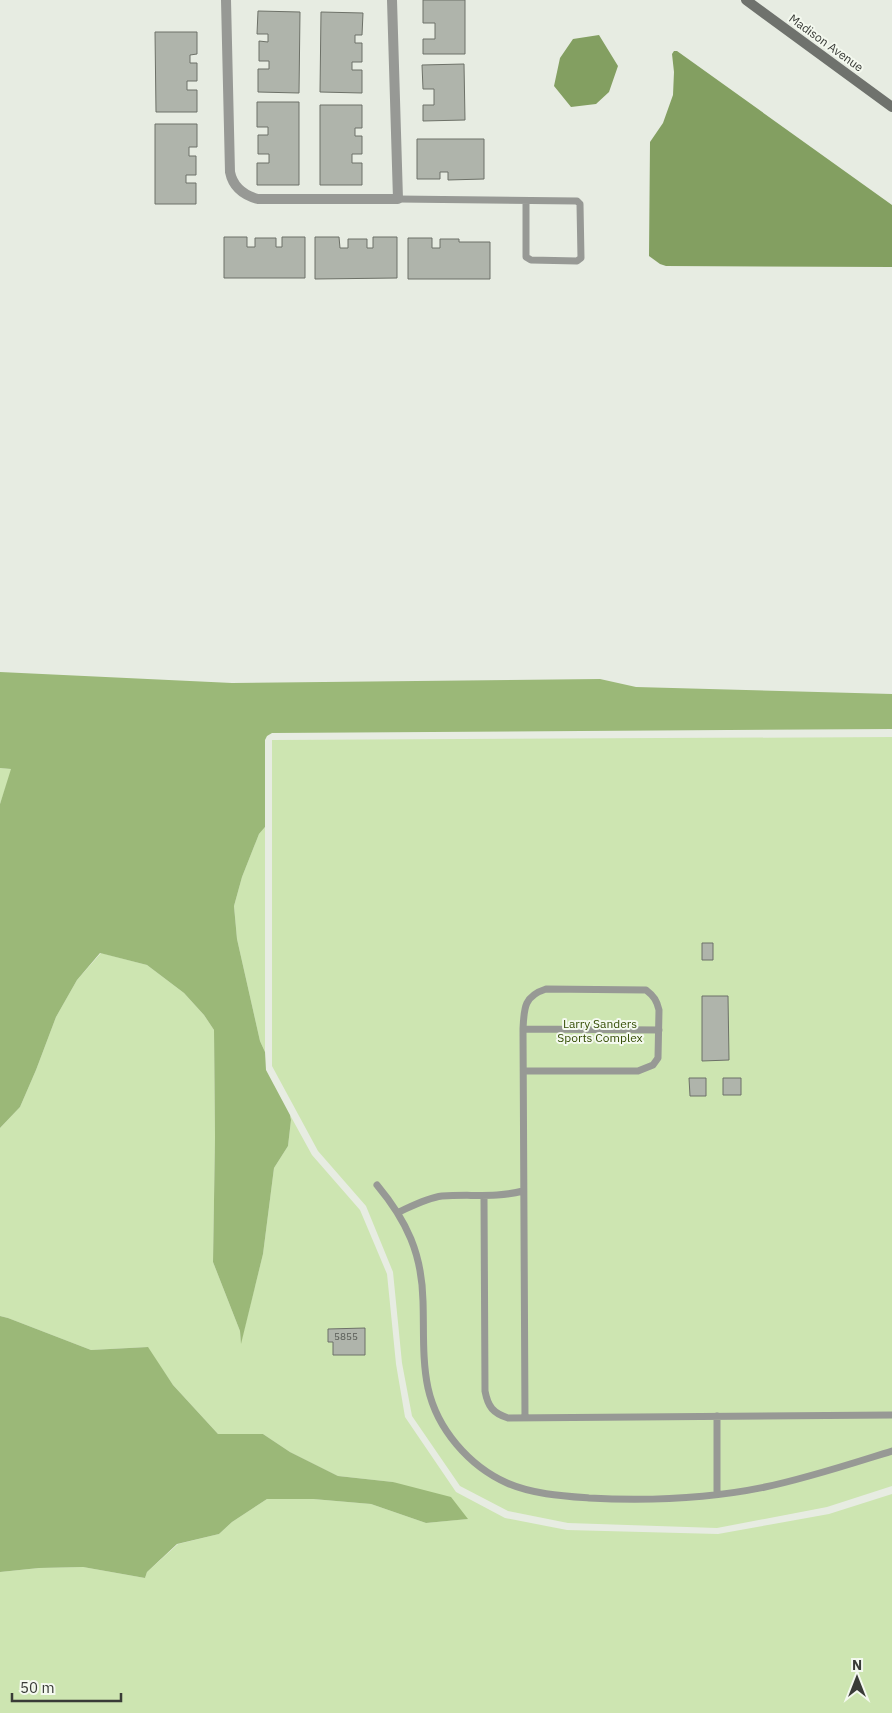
<svg xmlns="http://www.w3.org/2000/svg" width="892" height="1713" viewBox="0 0 892 1713" font-family="'IBM Plex Sans',sans-serif">
	<style>
		.green { fill: #cde5b1 }
		.forest { fill: #9bb878 }
		.water { fill: #839f61 }
		.building { fill: #afb4ab; stroke: #6d7168 }
		.lines { fill: none; stroke-linecap: round; stroke-linejoin: round }
		.service { stroke: #979995; stroke-width: 7 }
		.minor { stroke: #979995; stroke-width: 10 }
		.secondary { stroke: #6f726d; stroke-width: 10 }
		.labels { text-anchor: middle; stroke-width: 4; stroke-linejoin: round; paint-order: stroke }
		.number-label { font-size: 10px; fill: #565954 }
		.street-label { font-size: 12px; fill: #393b37; stroke: #f4f9ef }
		.park-label { font-size: 12px; fill: #334c03; stroke: #f4f9ef }
	</style>
	<rect width="100%" height="100%" fill="#e7ece2"/>
	<!-- green -->
	<path class="green" d="M892,737V1486L827,1507L717,1528L568,1523L508,1511L460,1486L412,1416L402,1363L393,1272L366,1206L318,1151L272,1066V740Z
		M0,768L12,769L0,804Z
		M265,827V1052L260,1041L237,939L234,906L242,877L259,834Z
		M101,953L147,965L184,993L204,1015L214,1030L215,1137L213,1262L240,1331L241,1342L263,1254L274,1168L288,1146L291,1120L290,1115L312,1155L360,1210L387,1274L396,1364L405,1417L456,1492L505,1518L567,1530L718,1534L829,1514L892,1494V1713H0V1572L39,1568L83,1567L145,1578L147,1572L178,1544L219,1534L232,1522L267,1499H313L371,1504L426,1523L467,1519L393,1482L338,1476L290,1452L263,1434H218L173,1385L147,1347L91,1350L8,1318L0,1316V1128L20,1107L36,1070L56,1017L77,980Z"/>
	<!-- forest -->
	<path class="forest" d="M0,672L232,683L600,679L636,687L892,694V729L272,733L267,736L265,740V827L259,834L242,877L234,906L237,939L260,1041L265,1052L266,1070L290,1115L291,1120L288,1146L274,1168L263,1254L241,1344L240,1331L213,1262L215,1137L214,1030L204,1015L184,993L147,965L100,953L77,980L56,1017L36,1070L20,1107L0,1128V804L11,769L0,768Z
		M0,1316L8,1318L91,1350L148,1347L173,1385L218,1434H263L290,1452L338,1476L393,1482L451,1497L468,1519L426,1523L371,1504L313,1499H267L232,1522L219,1534L177,1544L147,1572L145,1578L83,1567L39,1568L0,1572Z"/>
	<!-- water -->
	<path class="water" d="M599,35L618,66L609,92L596,104L571,107L554,86L560,58L573,39Z
		M674,51H677L892,205V267L666,266L660,264L649,256L650,142L663,123L673,95L674,72L672,54Z"/>
	<!-- building -->
	<path class="building" d="M423,0H465V54H423V39H435V23H423Z
		M258,11L300,12L299,93L258,92V69H269V61H259V41L268,42V34H257Z
		M321,12L363,13L362,35H355V43H362V62H352V70H362V93L320,92Z
		M155,32H197V54L190,55V63H197V81H187V90H197V112H156Z
		M464,64L465,120L423,121V105H434V89H423L422,65Z
		M257,102H299V185H257V163H269V154H258V135H268V127H257Z
		M320,105H362V128H355V136H362V154H352V163H362V185H320Z
		M155,124H197V147H189V156H196V175H186V183H196V204H155Z
		M417,139H484V179L448,180V172H440V179H417Z
		M224,237H247V247H255V238H276V247H282V237H305V278H224Z
		M315,237H339L340,248H348V239H367V248H373V237H397V278L315,279Z
		M408,238H432V248H440V239H459V242H490V279H408Z
		M702,943H713V960H702Z
		M702,996H728L729,1060L702,1061Z
		M689,1078H706V1096H690Z
		M723,1078H741V1095H723Z
		M365,1328V1355H333V1342H328V1329Z"/>
	<g class="lines">
		<!-- service -->
		<path class="service" d="M398,199L577,201L580,204L581,258L577,261L531,260L526,257V201
			M523,1029L659,1030
			M524,1071H638L653,1065L658,1058L659,1010C657,1001 654,996 646,990L546,989C524,996 524,1008 523,1029L525,1418
			M377,1185C407,1221 422,1254 423,1301C424,1330 422,1360 428,1388C437,1429 469,1466 507,1483C532,1494 562,1496 589,1498C648,1501 707,1499 765,1487C808,1478 850,1464 892,1451
			M484,1197L485,1391C488,1407 493,1413 508,1418L892,1415
			M399,1212C412,1206 427,1198 442,1196C470,1194 496,1198 523,1191
			M717,1416V1494"/>
		<!-- minor -->
		<path class="minor" d="M226,0L230,172C233,187 243,195 258,199H398L392,0"/>
		<!-- secondary -->
		<path class="secondary" d="M746,0L892,107"/>
	</g>
	<g class="labels">
		<!-- number labels -->
		<g class="number-label">
			<text x="346" y="1340">5855</text>
		</g>
		<!-- street labels -->
		<g class="street-label">
			<text transform="translate(826 43) rotate(36)" y="4">Madison Avenue</text>
		</g>
		<!-- park labels -->
		<g class="park-label">
			<text x="600" y="1028">Larry Sanders<tspan x="600" dy="14">Sports Complex</tspan></text>
		</g>
	</g>
	<!-- north arrow -->
	<g transform="translate(857 1678)" stroke="#f4f9ef" stroke-width="4" paint-order="stroke">
	<path d="M0-4L9 19L0 12L-9 19Z" fill="#393b37"/>
	<text y="-8" font-size="14" font-weight="bold" text-anchor="middle" fill="#393b37">N</text>
	</g>
	<!-- scale -->
	<path d="M12 1693v8h109v-8" fill="none" stroke="#393b37" stroke-width="2.5"/>
	<text x="20" y="1693" font-size="15" fill="#393b37" stroke="#f4f9ef" stroke-width="4" paint-order="stroke">50 m</text>
</svg>
